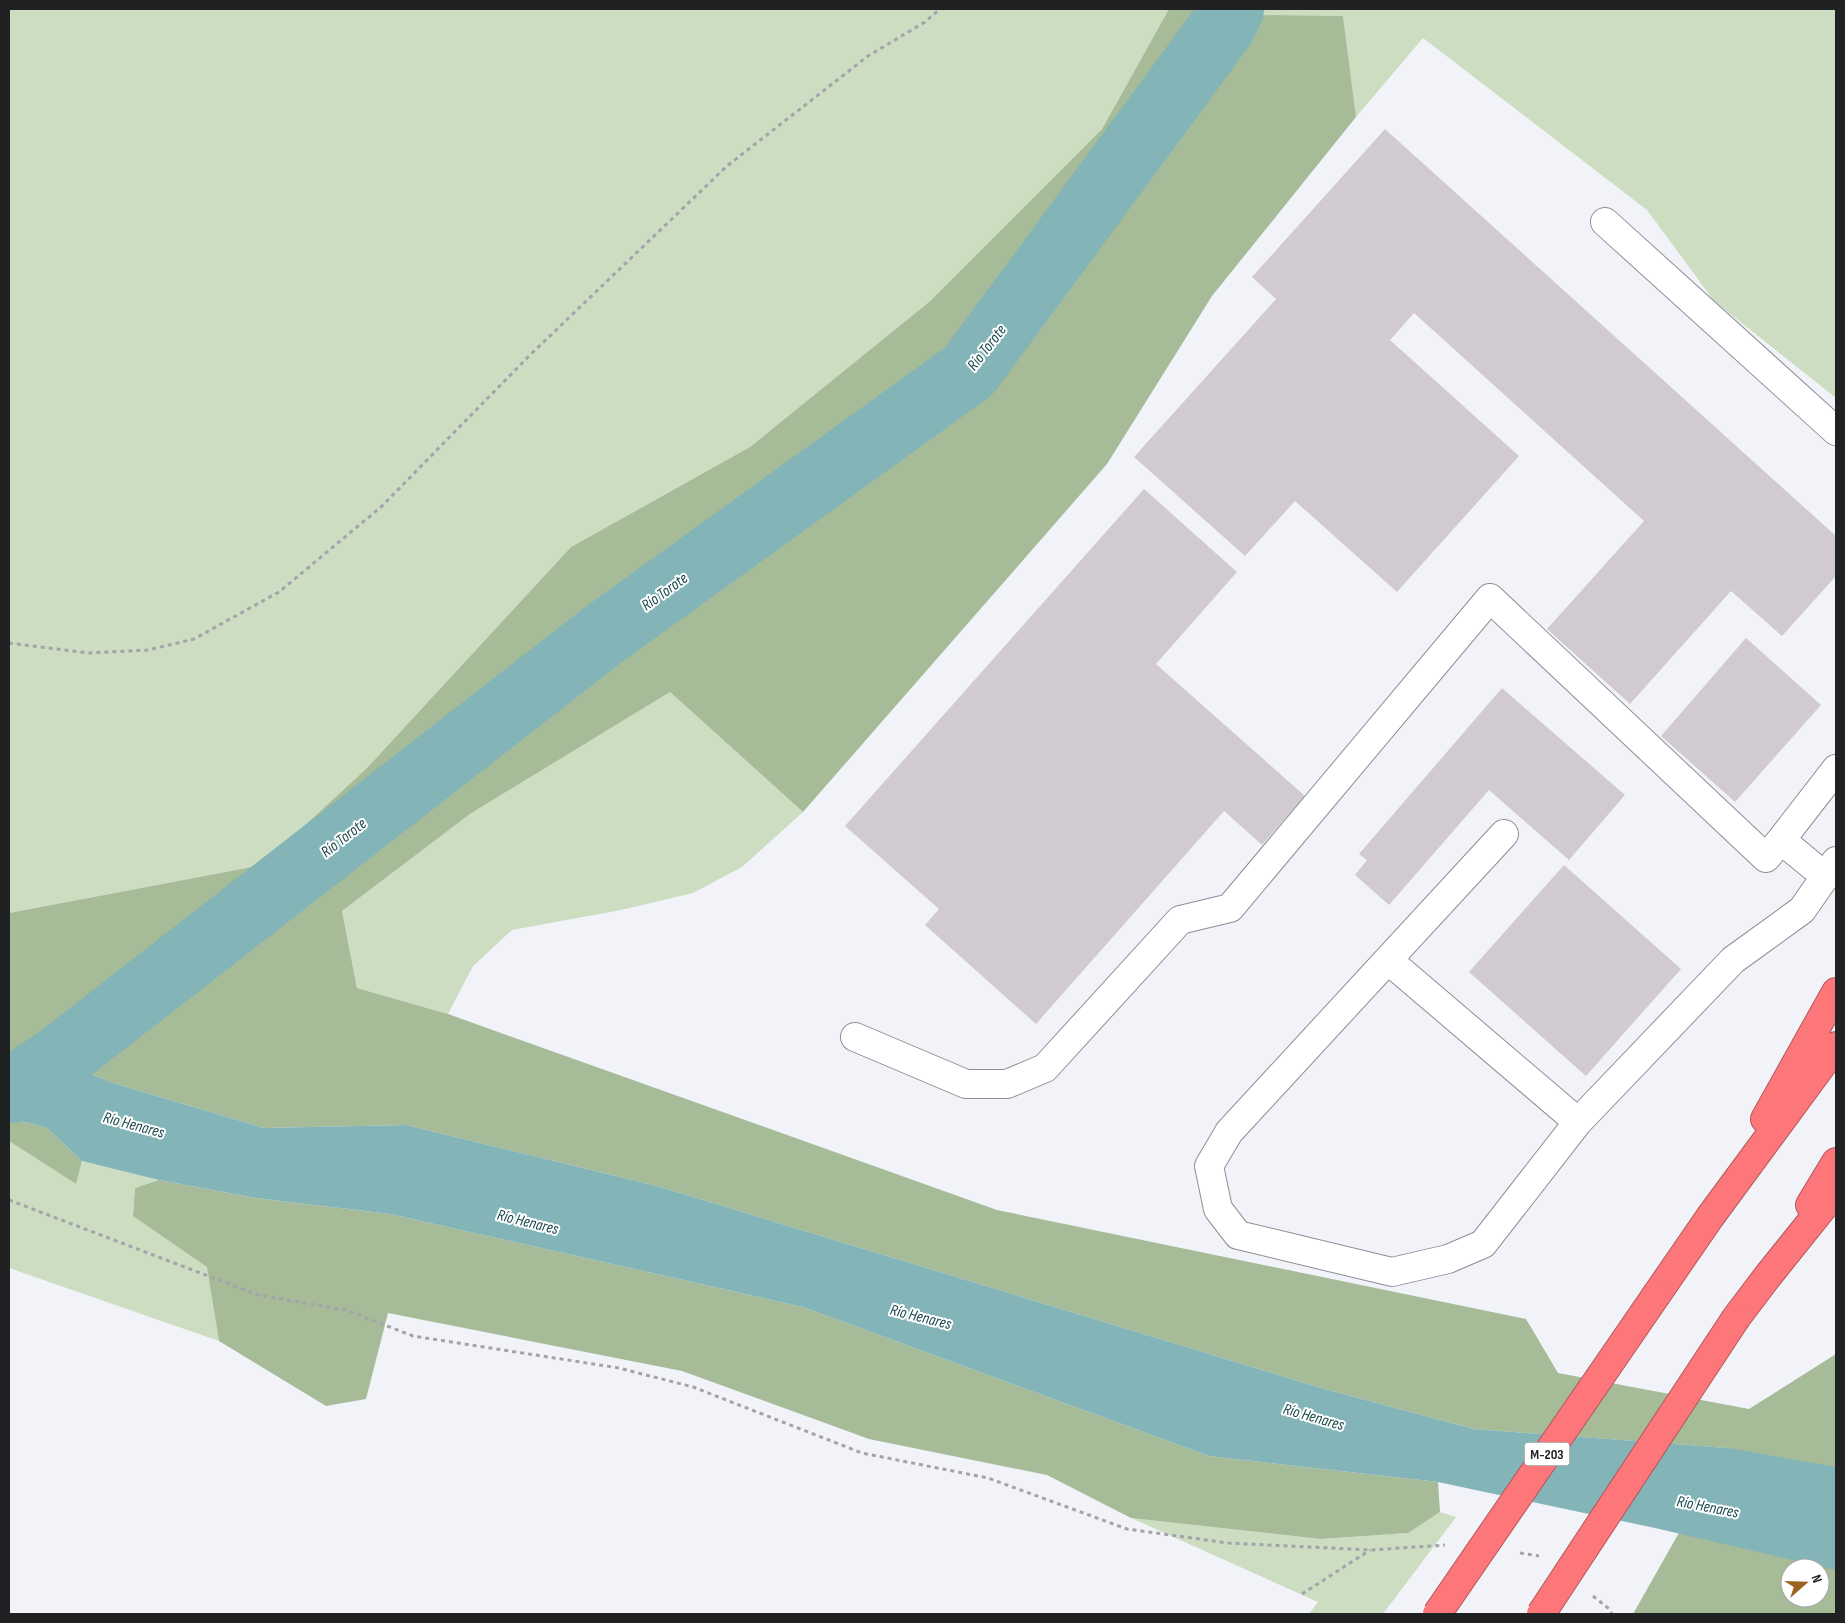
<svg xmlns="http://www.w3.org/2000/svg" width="1845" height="1623" viewBox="0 0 1845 1623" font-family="'Sofia Sans Condensed',sans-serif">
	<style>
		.green { fill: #cdddc2 }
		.forest { fill: #a6bb98; fill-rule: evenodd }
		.water { fill: #82b4b8 }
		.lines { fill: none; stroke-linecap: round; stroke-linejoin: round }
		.river { stroke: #82b4b8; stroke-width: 66 }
		.building { fill: #d1cbd1 }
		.minor-casing { stroke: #8d8f95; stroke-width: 30 }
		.highway-casing { stroke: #b0585c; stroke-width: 30 }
		.path { stroke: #a3a4a9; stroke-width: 3; stroke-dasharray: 4 4; stroke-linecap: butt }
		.minor { stroke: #fff; stroke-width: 28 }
		.highway { stroke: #fd767a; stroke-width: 28 }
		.highway-bridge-casing { stroke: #b0585c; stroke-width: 30; stroke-linecap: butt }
		.highway-bridge { stroke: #fd767a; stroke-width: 28 }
		.labels { text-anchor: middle; stroke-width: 4; stroke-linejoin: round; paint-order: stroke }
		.shield { fill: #fff; stroke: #636465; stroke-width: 1 }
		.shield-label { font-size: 14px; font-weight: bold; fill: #202123 }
		.water-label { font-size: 16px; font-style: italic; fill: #1b494c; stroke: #fff }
	</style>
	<rect width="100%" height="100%" fill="#f1f3f9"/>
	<!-- green -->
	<path class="green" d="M9,9H1169L1102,129L929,302L750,447L571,547L367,768L262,865L9,913Z
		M1265,9H1836V398L1714,301L1647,210L1423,38L1356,117L1343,16L1259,15Z
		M670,692L803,812L742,867L693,893L621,910L512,930L473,966L448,1014L357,988L342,911L470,814Z
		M9,1141L76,1184L82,1161L159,1180L135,1188L133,1215L208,1267L219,1341L9,1268Z
		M1440,1512L1456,1517L1383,1614H1309L1318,1602L1131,1518L1321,1539L1407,1533Z"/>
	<!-- forest -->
	<path class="forest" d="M1169,9H1265L1260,15L1343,16L1356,117L1212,296L1107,464L803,812L670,692L470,814L342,911L357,988L448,1014L997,1210L1526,1319L1558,1373L1749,1409L1836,1354V1614H1633L1727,1448L1474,1429L1321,1388L657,1186L406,1125L264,1128L113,1083L57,1060L9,1050V913L262,865L367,768L571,547L750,447L929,302L1102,129ZM1790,1568H1820V1598H1790Z
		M9,1118L47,1128L82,1161L76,1184L9,1141Z
		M159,1180L256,1198L390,1214L803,1307L1209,1456L1438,1482L1440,1512L1408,1533L1321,1539L1131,1518L1047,1475L869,1439L682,1371L388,1313L366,1399L326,1406L219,1341L207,1267L133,1216L135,1188Z"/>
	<!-- water -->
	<path class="water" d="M9,1050L57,1060L113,1083L264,1128L406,1125L657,1186L1321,1388L1474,1429L1728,1448L1836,1467V1570L1655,1528L1438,1482L1209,1456L803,1307L390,1214L256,1198L159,1180L82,1161L47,1128L9,1118Z"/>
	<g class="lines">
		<!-- river -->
		<path class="river" d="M11,1090L57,1060L603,635L969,371L1223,26L1231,9"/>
	</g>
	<!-- building -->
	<path class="building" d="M1385,129L1836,536V576L1782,636L1731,591L1630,704L1547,629L1644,521L1414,313L1390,340L1519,456L1397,592L1295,501L1245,556L1134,457L1276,299L1252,277Z
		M1144,489L1237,572L1156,664L1305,796L1262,845L1224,811L1036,1024L925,925L939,909L845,826Z
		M1746,638L1821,705L1735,802L1661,736Z
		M1502,688L1625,795L1569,860L1489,790L1389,905L1355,875L1367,860L1359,854Z
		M1564,865L1681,969L1586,1076L1469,972Z"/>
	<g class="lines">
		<!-- minor casing -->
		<g class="minor-casing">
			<path id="minor" d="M1605,222L1836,431
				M1504,834L1229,1132L1209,1166L1218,1209L1238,1235L1392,1272L1448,1259L1483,1244L1578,1122L1733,960L1802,910L1836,861
				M1781,840L1826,877
				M1388,960L1578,1122
				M855,1037L966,1084H1007L1045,1068L1180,920L1230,908L1490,598L1766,858L1781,840L1836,769"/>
		</g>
		<!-- highway casing -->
		<g class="highway-casing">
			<path id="highway" d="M1765,1119L1836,992
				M1810,1205L1836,1162
				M1657,1294L1710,1217L1836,1046
				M1736,1318L1767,1277L1836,1191"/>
		</g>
		<!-- path -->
		<path class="path" d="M9,643L88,653L148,650L194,639L279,592L381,507L529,356L727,166L868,56L925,22L940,9
			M9,1200L258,1295L346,1310L413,1336L619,1368L693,1387L862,1453L988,1478L1127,1529L1228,1543L1371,1550L1445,1545
			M1520,1553L1539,1556
			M1302,1594L1370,1550
			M1593,1596L1608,1608L1612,1614"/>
		<!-- minor -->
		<use href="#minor" class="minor"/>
		<!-- highway -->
		<use href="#highway" class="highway"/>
		<!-- highway-bridge casing -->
		<g class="highway-bridge-casing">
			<path id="highway-bridge" d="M1437,1614L1657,1294
				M1541,1614L1736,1318"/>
		</g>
		<!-- highway-bridge -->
		<use href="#highway-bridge" class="highway-bridge"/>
	</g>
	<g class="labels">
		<!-- shield labels -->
		<rect class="shield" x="1524.5" y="1442.5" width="45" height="23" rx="4"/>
		<g class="shield-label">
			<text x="1547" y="1459">M-203</text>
		</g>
		<!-- water labels -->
		<g class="water-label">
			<text transform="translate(986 347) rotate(-52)" y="6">Río Torote</text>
			<text transform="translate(664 591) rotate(-36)" y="6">Río Torote</text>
			<text transform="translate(343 837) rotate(-38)" y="6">Río Torote</text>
			<text transform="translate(134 1124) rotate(15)" y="6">Río Henares</text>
			<text transform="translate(528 1221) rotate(14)" y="6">Río Henares</text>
			<text transform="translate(921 1316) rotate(14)" y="6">Río Henares</text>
			<text transform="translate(1314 1416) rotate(16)" y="6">Río Henares</text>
			<text transform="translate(1708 1506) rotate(11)" y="6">Río Henares</text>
		</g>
	</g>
	<!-- border -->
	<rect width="1845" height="1623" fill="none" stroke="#202123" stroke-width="20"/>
	<!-- north arrow -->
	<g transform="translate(1805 1583) rotate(70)"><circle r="24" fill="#ffffff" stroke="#a6a6a7"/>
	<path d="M0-4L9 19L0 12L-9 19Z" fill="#9c6420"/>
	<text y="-8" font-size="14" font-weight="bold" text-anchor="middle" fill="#202123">N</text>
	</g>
</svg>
